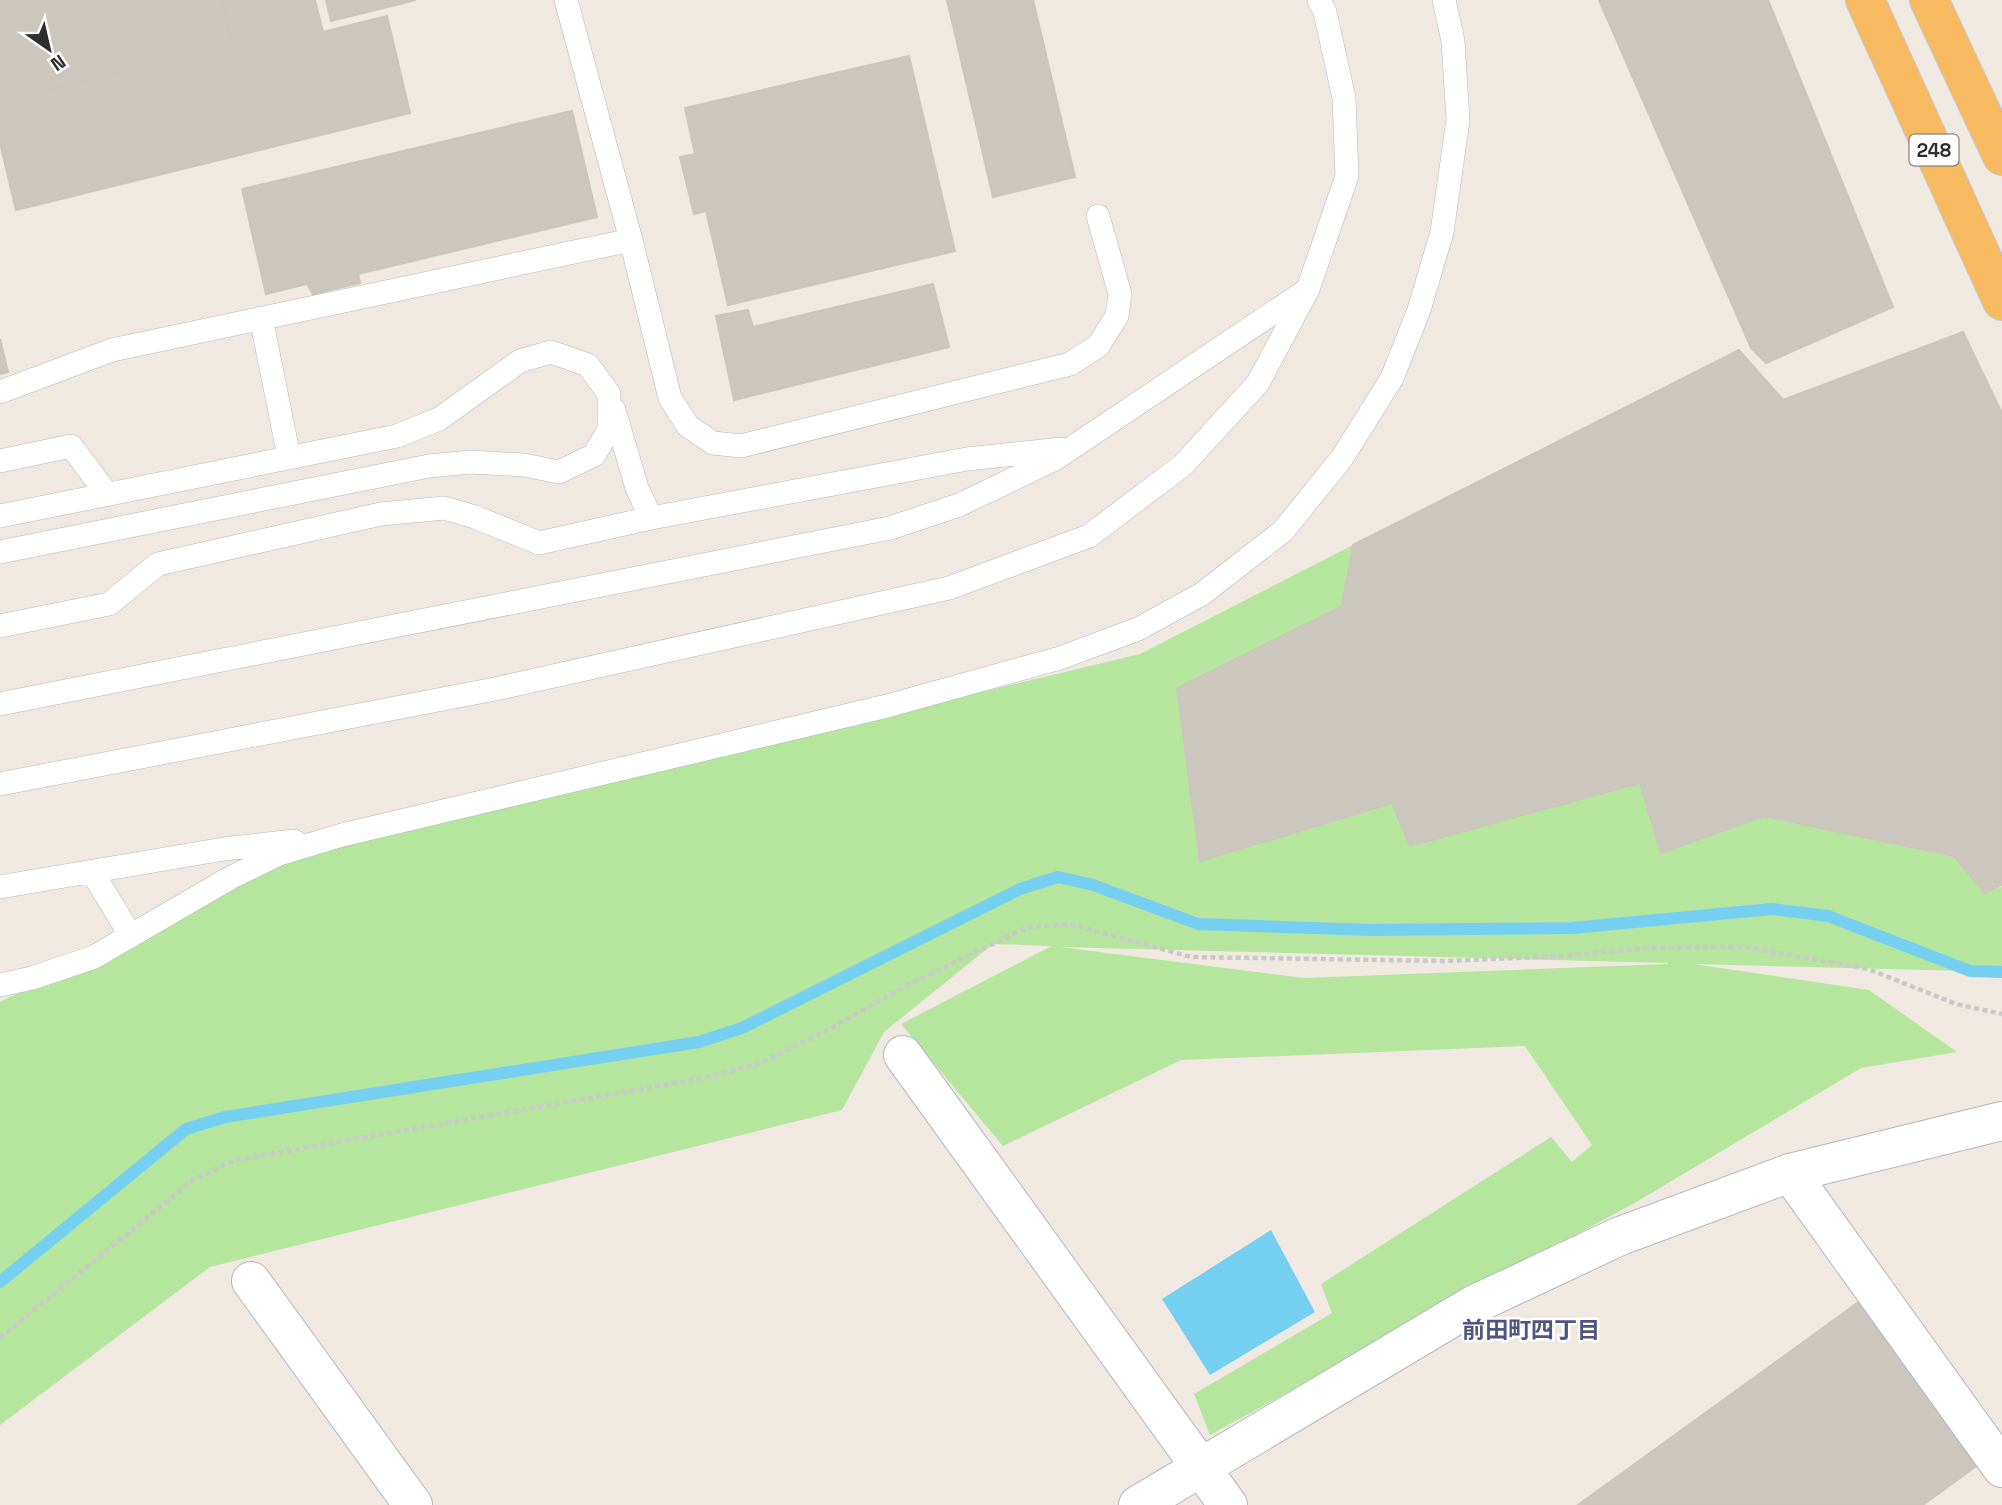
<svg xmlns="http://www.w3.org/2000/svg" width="2002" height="1505" viewBox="0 0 2002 1505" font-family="'Space Grotesk','Noto Sans JP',sans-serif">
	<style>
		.green { fill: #b6e59e; fill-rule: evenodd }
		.water { fill: #75cff0 }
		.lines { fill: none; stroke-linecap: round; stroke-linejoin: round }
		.stream { stroke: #75cff0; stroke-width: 12 }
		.building { fill: #cbc7bf; stroke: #cbc5ba; stroke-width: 2 }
		.service-casing { stroke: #b4b7c1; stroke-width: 24 }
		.minor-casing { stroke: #b4b7c1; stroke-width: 40 }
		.tertiary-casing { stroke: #b4b7c1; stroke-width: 40 }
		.trunk-casing { stroke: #c9c9c9; stroke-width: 40 }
		.path { stroke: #c9c9c9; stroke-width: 4.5; stroke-dasharray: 5 3.5; stroke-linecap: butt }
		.service { stroke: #fff; stroke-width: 23 }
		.minor { stroke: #fff; stroke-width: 38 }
		.tertiary { stroke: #fff; stroke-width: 38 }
		.trunk { stroke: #f8ba60; stroke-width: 38 }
		.labels { text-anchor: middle; stroke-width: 5; stroke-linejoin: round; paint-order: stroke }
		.shield { fill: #fff; stroke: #6d6d6d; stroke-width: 2 }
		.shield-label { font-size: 19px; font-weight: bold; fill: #2e2e2e }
		.neighbourhood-label { font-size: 23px; font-weight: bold; fill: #4d5680; stroke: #fff }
	</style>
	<rect width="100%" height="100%" fill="#efe9e1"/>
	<!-- green -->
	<path class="green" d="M1353,545L1342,606L1177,688L1200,861L1392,803L1640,783L1661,853L1764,816L1954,856L1985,893L2002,887V966L1970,971L1694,964L1869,990L1957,1052L1861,1068L1638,1201L1210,1435L1194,1394L1332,1313L1321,1284L1551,1137L1572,1162L1592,1145L1525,1046L1181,1060L1003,1146L901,1024L1052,946L993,944L884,1032L842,1110L210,1267L0,1425V1002L292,857L1140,654ZM1060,947L1668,963V964L1304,978Z"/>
	<!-- water -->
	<path class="water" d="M1271,1230L1315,1312L1210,1375L1162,1299Z"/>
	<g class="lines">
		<!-- stream -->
		<path class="stream" d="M0,1282L186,1129L225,1117L699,1042L742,1028L1020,889L1058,877L1093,885L1198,924L1371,930L1572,928L1772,909L1828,916L1970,971L2002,972"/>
	</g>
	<!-- building -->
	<path class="building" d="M0,0H222L232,44L0,102Z
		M222,0H315L323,32L387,16L410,113L16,210L0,143V102L232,44Z
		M326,0H416L331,21Z
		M947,0H1033L1075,177L993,197Z
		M1599,0H1768L1893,307L1766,363L1751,348Z
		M909,56L955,251L728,305L706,211L694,214L680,157L695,154L685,108Z
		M572,111L597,217L358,274L360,283L313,294L307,284L266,294L242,189Z
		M933,284L949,347L734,400L716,316L748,310L753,327Z
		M1963,332L2002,413V885L1985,893L1954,856L1764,816L1661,853L1640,783L1410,846L1392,803L1200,861L1177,688L1342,606L1353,545L1739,350L1783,400Z
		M0,339L8,372L0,374Z
		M1863,1299L1983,1461L1923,1505H1578Z"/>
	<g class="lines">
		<!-- service casing -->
		<g class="service-casing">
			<path id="service" d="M631,240L670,398L688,426L713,443L741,446L1070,364L1098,346L1117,316L1120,294L1098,216
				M261,318L289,457
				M0,392L112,350L631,240L566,0
				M614,410L637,488L651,518
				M0,461L71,446L107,494
				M0,516L397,436L439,419L520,361L551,352L588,365L609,394V430L594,455L559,472L524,465L471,462L429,466L0,552
				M0,626L109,604L158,564L381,514L444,508L475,517L539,543L651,518L967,459L1062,449
				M0,704L890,528L959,505L1055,459L1304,292
				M0,784L495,689L949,588L1089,536L1183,465L1258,383L1308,289L1347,176L1344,98L1325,12L1319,0
				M92,872L131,936
				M0,887L224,849L294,841
				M0,985L32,978L94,957L230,878L279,854L342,835L887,706L1060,658L1138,629L1202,594L1283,531L1342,458L1392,378L1419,310L1442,232L1458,120L1453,41L1444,0"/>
		</g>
		<!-- minor casing -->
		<g class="minor-casing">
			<path id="minor" d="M903,1055L1228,1505
				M1790,1173L2002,1468
				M251,1281L413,1505"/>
		</g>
		<!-- tertiary casing -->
		<g class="tertiary-casing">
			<path id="tertiary" d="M1138,1505L1473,1305L1620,1236L1790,1173L2002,1121"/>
		</g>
		<!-- trunk casing -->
		<g class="trunk-casing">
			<path id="trunk" d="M1865,0L2002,301
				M1929,0L2002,156"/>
		</g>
		<!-- path -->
		<path class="path" d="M0,1338L193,1180L235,1160L704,1078L760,1063L818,1035L908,985L1028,927L1070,924L1191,957L1445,961L1563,956L1645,948L1745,947L1868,969L1956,1004L2002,1014"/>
		<!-- service -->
		<use href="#service" class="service"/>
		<!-- minor -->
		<use href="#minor" class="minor"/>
		<!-- tertiary -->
		<use href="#tertiary" class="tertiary"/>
		<!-- trunk -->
		<use href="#trunk" class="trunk"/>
	</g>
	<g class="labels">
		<!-- shield labels -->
		<rect class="shield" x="1909.5" y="134.5" width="49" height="31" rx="5"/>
		<g class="shield-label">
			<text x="1934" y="157">248</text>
		</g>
		<!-- neighbourhood labels -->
		<g class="neighbourhood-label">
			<text x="1531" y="1338">前田町四丁目</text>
		</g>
	</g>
	<!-- north arrow -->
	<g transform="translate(49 49) rotate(146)" stroke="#ffffff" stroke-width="5" paint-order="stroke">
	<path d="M0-5L12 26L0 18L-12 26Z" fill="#2e2e2e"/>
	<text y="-10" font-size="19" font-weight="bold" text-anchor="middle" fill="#2e2e2e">N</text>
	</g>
</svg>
